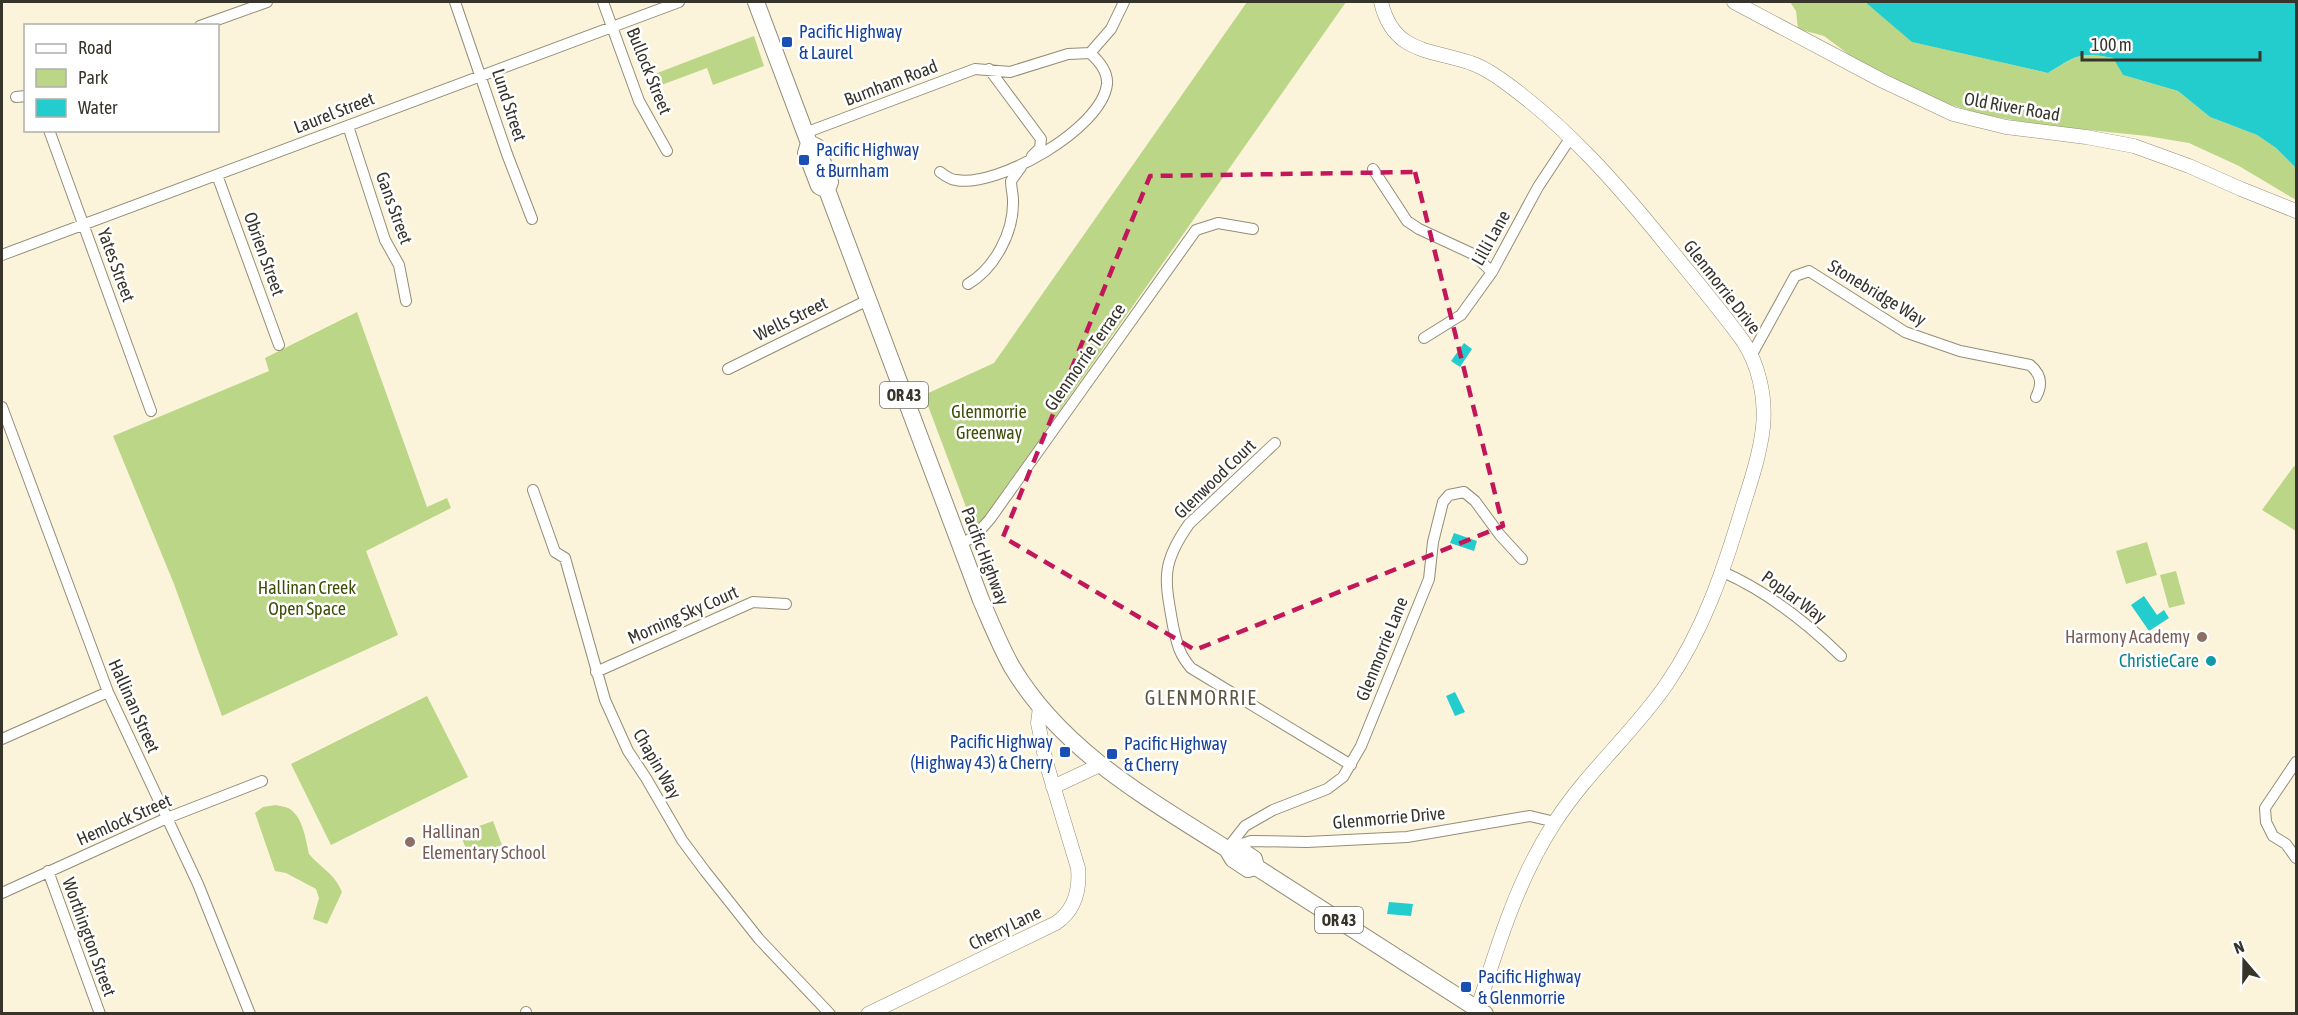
<svg xmlns="http://www.w3.org/2000/svg" width="2298" height="1015" viewBox="0 0 2298 1015" font-family="'Asap Condensed',sans-serif">
	<style>
		.green { fill: #bbd686 }
		.water { fill: #23cdce }
		.lines { fill: none; stroke-linecap: round; stroke-linejoin: round }
		.minor-casing { stroke: #938d77; stroke-width: 12 }
		.tertiary-casing { stroke: #938d77; stroke-width: 15 }
		.primary-casing { stroke: #938d77; stroke-width: 18 }
		.minor { stroke: #fff; stroke-width: 10 }
		.tertiary { stroke: #fff; stroke-width: 14 }
		.primary { stroke: #fff; stroke-width: 16 }
		.marked { fill: none; stroke: #c2185b; stroke-width: 4.5; stroke-dasharray: 12 8; stroke-linejoin: round }
		.transit-dot { fill: #1a4fb4; stroke: #fff; stroke-width: 2 }
		.education-dot { fill: #8d6e63; stroke: #fff; stroke-width: 2 }
		.culture-dot { fill: #0f9aa8; stroke: #fff; stroke-width: 2 }
		.labels { text-anchor: middle; stroke-width: 5; stroke-linejoin: round; paint-order: stroke }
		.shield { fill: #fff; stroke: #73716b; stroke-width: 1.5 }
		.shield-label { font-size: 16px; font-weight: bold; fill: #37342b }
		.transit-label { font-size: 18px; fill: #164399; stroke: #fff; text-anchor: start }
		.street-label { font-size: 18px; fill: #37342b; stroke: #fff }
		.park-label { font-size: 18px; fill: #3d4e06; stroke: #fff }
		.education-label { font-size: 18px; fill: #785e54; stroke: #fff; text-anchor: end }
		.culture-label { font-size: 18px; fill: #0d838f; stroke: #fff; text-anchor: end }
		.neighbourhood-label { font-size: 20px; letter-spacing: 1.5px; fill: #5e5843; stroke: #fff }
	</style>
	<rect width="100%" height="100%" fill="#fbf4db"/>
	<!-- green -->
	<path class="green" d="M1247,2H1346L975,531L924,395L994,363Z
		M1790,2H1865L1913,42L2048,73C2077,56 2079,51 2113,58L2123,75L2178,91L2210,117L2257,135L2276,148L2296,168V200L2239,166L2189,143L2147,136L2040,125L1981,114L1935,100L1851,56L1824,36L1798,29L1796,11Z
		M754,36L764,66L713,85L707,68L656,87L652,75Z
		M357,312L427,507L447,498L451,508L366,551L398,635L222,716L174,584L113,436L269,371L265,358Z
		M2294,466L2296,468V531L2262,510Z
		M2147,542L2157,575L2126,584L2116,551Z
		M2176,571L2185,604L2169,608L2160,575Z
		M427,696L468,777L331,845L291,764Z
		M276,805C280,806 287,807 290,809C303,818 306,840 309,854C321,868 335,874 342,892L327,924L313,919L319,898L316,889L286,873L275,871L255,813L263,807Z
		M493,821L502,845L469,857L460,833Z"/>
	<!-- water -->
	<path class="water" d="M1865,2H2296V168L2276,148L2257,135L2210,117L2178,91L2123,75L2113,58C2079,51 2076,56 2048,73L1912,42Z
		M1464,343L1472,349L1460,367L1451,361Z
		M1454,533L1477,541L1474,551L1450,543Z
		M2144,596L2157,615L2164,610L2169,618L2149,631L2131,605Z
		M1455,692L1465,712L1455,716L1446,696Z
		M1389,902L1413,904L1411,916L1387,914Z"/>
	<g class="lines">
		<!-- minor casing -->
		<g class="minor-casing">
			<path id="minor" d="M455,2L507,154L532,219
				M603,2L639,101L667,151
				M200,26L267,2
				M1090,53L1111,29L1124,2
				M989,69L1041,139L1040,148L1032,156
				M16,97L26,96
				M348,126L385,240L399,265L406,301
				M49,130L151,411
				M805,133L975,69L1010,72L1068,54L1090,53C1099,61 1108,71 1107,84C1102,129 997,188 956,180C951,180 944,175 940,172
				M1373,169L1407,221L1419,229L1473,254L1492,272
				M217,175L279,345
				M2,255L679,2
				M968,284C995,268 1014,232 1013,200C1013,194 1011,188 1011,181L1021,167
				M1424,338L1461,315L1492,272L1538,187L1571,137
				M1751,356L1795,276L1809,271L1905,332L1960,351L2030,365C2041,374 2043,384 2036,397
				M728,369L868,300
				M2,407L108,692L198,884L250,1014
				M1275,443L1189,524C1160,565 1165,580 1173,626C1177,644 1179,654 1191,668L1351,765
				M533,490L555,552L565,558L605,700L628,751L646,778L682,840L705,871L759,939L830,1014
				M959,545L975,536L990,519L1196,230L1218,223L1253,229
				M1723,572C1766,591 1807,623 1841,656
				M596,672L753,602L786,604
				M2,739L108,692
				M2296,762L2265,808L2266,822L2273,836L2286,844L2296,858
				M1233,847L1251,841L1307,842L1407,837L1530,816L1555,822
				M1227,849L1245,826L1273,810L1327,789L1343,777L1361,746L1429,579L1433,542L1443,502L1449,495L1464,492L1475,501L1500,535L1522,559
				M48,871L100,1014
				M2,893L167,818L262,781
				M526,1012V1014"/>
		</g>
		<!-- tertiary casing -->
		<g class="tertiary-casing">
			<path id="tertiary" d="M1381,2C1393,53 1429,49 1471,63C1481,66 1490,72 1499,78C1566,125 1618,185 1669,248C1694,279 1720,309 1743,341C1759,365 1766,398 1763,427C1760,454 1751,481 1743,506C1724,569 1704,630 1666,685C1633,733 1587,772 1555,822C1517,880 1497,947 1476,1014
				M1734,2L1883,81L1953,114L2006,127L2086,137L2134,146L2189,166L2241,189L2296,211
				M1053,787L1100,765
				M868,1014L1056,923C1075,910 1080,890 1078,868L1046,762L1038,723L1040,707"/>
		</g>
		<!-- primary casing -->
		<g class="primary-casing">
			<path id="primary" d="M756,2L809,143L806,153L809,160L819,186L827,190L981,600C991,623 1000,646 1012,667C1062,751 1147,798 1227,849L1233,859L1248,869L1256,867L1485,1014
				M809,143L817,147L830,182L827,190
				M1227,849H1239L1254,859L1256,867"/>
		</g>
		<!-- minor -->
		<use href="#minor" class="minor"/>
		<!-- tertiary -->
		<use href="#tertiary" class="tertiary"/>
		<!-- primary -->
		<use href="#primary" class="primary"/>
	</g>
	<!-- marked area -->
	<path class="marked" d="M1415,172L1503,526L1195,650L1003,537L1150,176Z"/>
	<!-- markers -->
	<g class="transit-dot">
		<rect x="781" y="36" width="12" height="12" rx="3"/>
		<rect x="798" y="154" width="12" height="12" rx="3"/>
		<rect x="1059" y="746" width="12" height="12" rx="3"/>
		<rect x="1106" y="748" width="12" height="12" rx="3"/>
		<rect x="1460" y="981" width="12" height="12" rx="3"/>
	</g>
	<g class="education-dot">
		<circle cx="2202" cy="637" r="6"/>
		<circle cx="410" cy="842" r="6"/>
	</g>
	<circle class="culture-dot" cx="2211" cy="661" r="6"/>
	<g class="labels">
		<!-- shield labels -->
		<g class="shield">
			<rect x="880" y="382" width="48" height="26" rx="4.5"/>
			<rect x="1315" y="907" width="48" height="26" rx="4.5"/>
		</g>
		<g class="shield-label">
			<text x="904" y="401">OR 43</text>
			<text x="1339" y="926">OR 43</text>
		</g>
		<!-- transit labels -->
		<g class="transit-label">
			<text x="799" y="38">Pacific Highway<tspan x="799" dy="21">&amp; Laurel</tspan></text>
			<text x="816" y="156">Pacific Highway<tspan x="816" dy="21">&amp; Burnham</tspan></text>
			<text x="1053" y="748" text-anchor="end">Pacific Highway<tspan x="1053" dy="21">(Highway 43) &amp; Cherry</tspan></text>
			<text x="1124" y="750">Pacific Highway<tspan x="1124" dy="21">&amp; Cherry</tspan></text>
			<text x="1478" y="983">Pacific Highway<tspan x="1478" dy="21">&amp; Glenmorrie</tspan></text>
		</g>
		<!-- street labels -->
		<g class="street-label">
			<text transform="translate(649 71) rotate(68)" y="6">Bullock Street</text>
			<text transform="translate(891 83) rotate(-21)" y="6">Burnham Road</text>
			<text transform="translate(509 105) rotate(72)" y="6">Lund Street</text>
			<text transform="translate(2012 107) rotate(10)" y="6">Old River Road</text>
			<text transform="translate(334 113) rotate(-21)" y="6">Laurel Street</text>
			<text transform="translate(394 208) rotate(70)" y="6">Gans Street</text>
			<text transform="translate(1491 238) rotate(-61)" y="6">Lilli Lane</text>
			<text transform="translate(264 254) rotate(70)" y="6">Obrien Street</text>
			<text transform="translate(116 265) rotate(70)" y="6">Yates Street</text>
			<text transform="translate(1722 287) rotate(52)" y="6">Glenmorrie Drive</text>
			<text transform="translate(1877 293) rotate(31)" y="6">Stonebridge Way</text>
			<text transform="translate(791 319) rotate(-26)" y="6">Wells Street</text>
			<text transform="translate(1085 357) rotate(-55)" y="6">Glenmorrie Terrace</text>
			<text transform="translate(1215 479) rotate(-44)" y="6">Glenwood Court</text>
			<text transform="translate(985 556) rotate(69)" y="6">Pacific Highway</text>
			<text transform="translate(1794 597) rotate(36)" y="6">Poplar Way</text>
			<text transform="translate(683 615) rotate(-24)" y="6">Morning Sky Court</text>
			<text transform="translate(1382 649) rotate(-68)" y="6">Glenmorrie Lane</text>
			<text transform="translate(134 706) rotate(66)" y="6">Hallinan Street</text>
			<text transform="translate(657 764) rotate(60)" y="6">Chapin Way</text>
			<text transform="translate(1389 818) rotate(-5)" y="6">Glenmorrie Drive</text>
			<text transform="translate(124 820) rotate(-24)" y="6">Hemlock Street</text>
			<text transform="translate(1005 928) rotate(-26)" y="6">Cherry Lane</text>
			<text transform="translate(89 937) rotate(70)" y="6">Worthington Street</text>
		</g>
		<!-- park labels -->
		<g class="park-label">
			<text x="989" y="418">Glenmorrie<tspan x="989" dy="21">Greenway</tspan></text>
			<text x="307" y="594">Hallinan Creek<tspan x="307" dy="21">Open Space</tspan></text>
		</g>
		<!-- education labels -->
		<g class="education-label">
			<text x="2190" y="643">Harmony Academy</text>
			<text x="422" y="838" text-anchor="start">Hallinan<tspan x="422" dy="21">Elementary School</tspan></text>
		</g>
		<!-- culture labels -->
		<g class="culture-label">
			<text x="2199" y="667">ChristieCare</text>
		</g>
		<!-- neighbourhood labels -->
		<g class="neighbourhood-label">
			<text x="1201" y="705">GLENMORRIE</text>
		</g>
	</g>
	<!-- border -->
	<rect width="2298" height="1015" fill="none" stroke="#37342b" stroke-width="6"/>
	<!-- legend -->
	<rect x="24" y="24" width="195" height="108" fill="#ffffff" stroke="#afaeaa" stroke-width="1.5"/>
	<rect x="36" y="44" width="30" height="9" fill="#ffffff" stroke="#afaeaa" stroke-width="1.5"/>
	<text x="78" y="54" font-size="18" fill="#37342b">Road</text>
	<rect x="36" y="69" width="30" height="18" fill="#bbd686" stroke="#afaeaa" stroke-width="1.5"/>
	<text x="78" y="84" font-size="18" fill="#37342b">Park</text>
	<rect x="36" y="99" width="30" height="18" fill="#23cdce" stroke="#afaeaa" stroke-width="1.5"/>
	<text x="78" y="114" font-size="18" fill="#37342b">Water</text>
	<!-- north arrow -->
	<g transform="translate(2244 961) rotate(340)" stroke="#ffffff" stroke-width="4.5" paint-order="stroke">
	<path d="M0-4.5L10 22L0 15L-10 22Z" fill="#37342b"/>
	<text y="-9" font-size="16" font-weight="bold" text-anchor="middle" fill="#37342b">N</text>
	</g>
	<!-- scale -->
	<path d="M2082 51v9h178v-9" fill="none" stroke="#37342b" stroke-width="3"/>
	<text x="2091" y="51" font-size="18" fill="#37342b" stroke="#ffffff" stroke-width="4.5" paint-order="stroke">100 m</text>
</svg>
